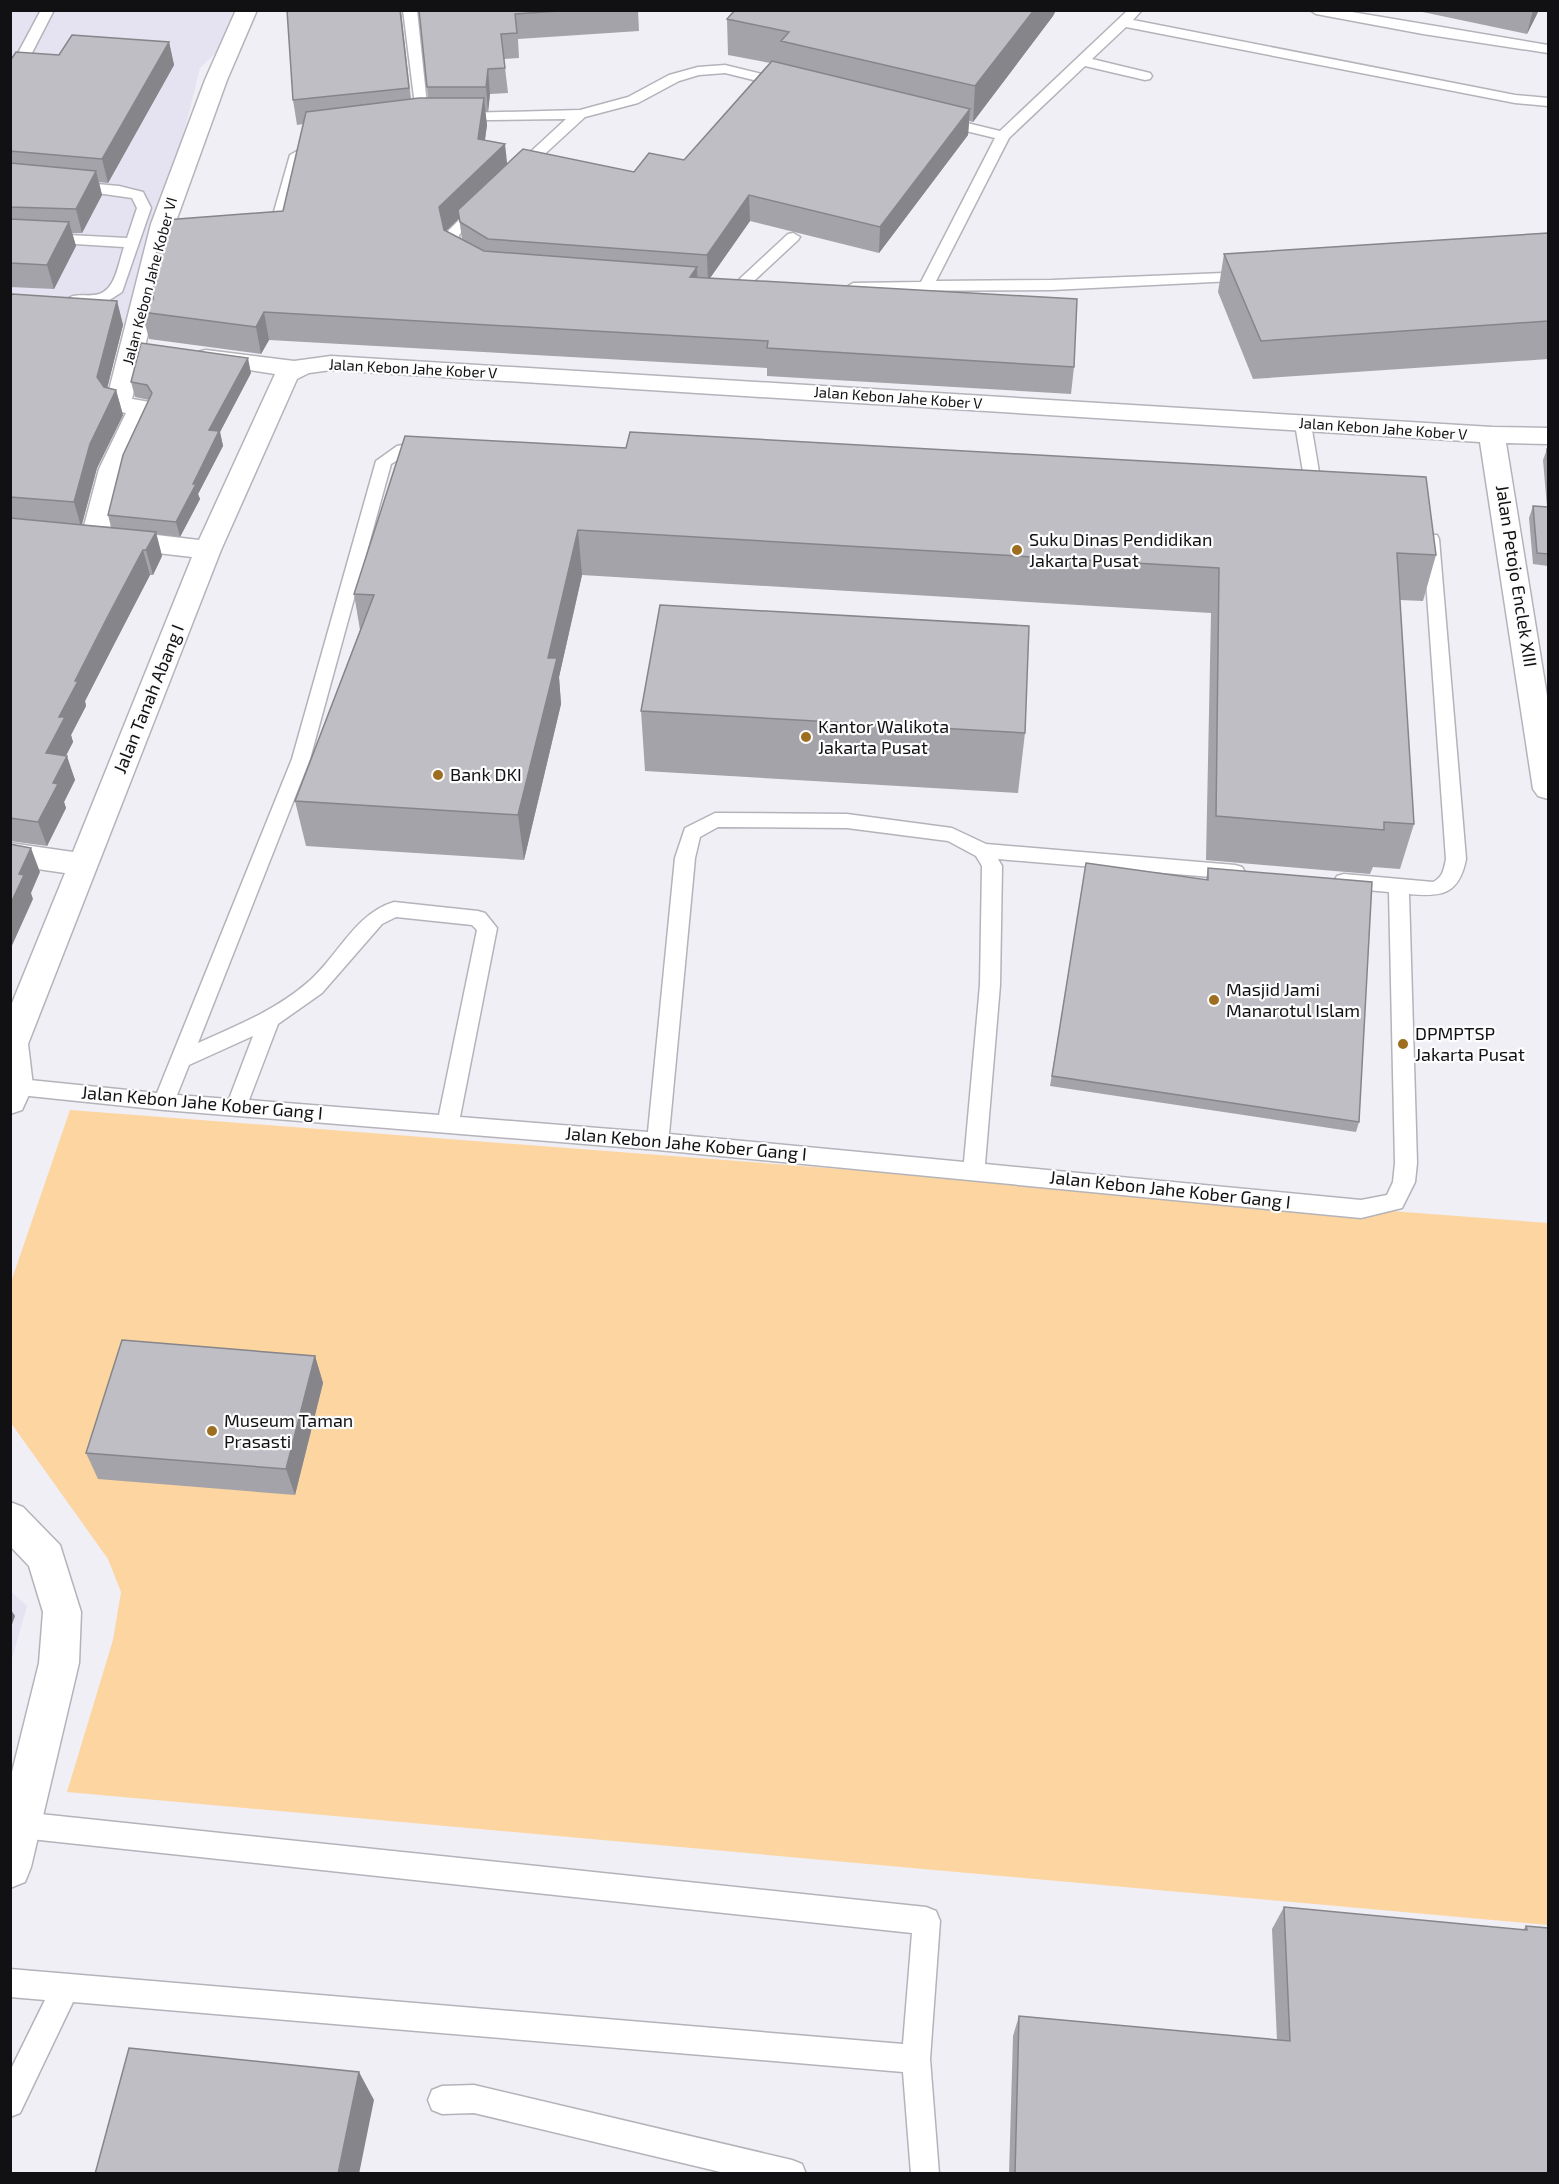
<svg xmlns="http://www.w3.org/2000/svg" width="1559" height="2184" viewBox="0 0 1559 2184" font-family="'Exo 2',sans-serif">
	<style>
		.built { fill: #e5e2f1 }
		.green { fill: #fcd5a0 }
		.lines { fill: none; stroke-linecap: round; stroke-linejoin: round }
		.lane-casing { stroke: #b4b3ba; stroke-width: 3 }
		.street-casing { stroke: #b4b3ba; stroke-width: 3 }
		.secondary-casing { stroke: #b4b3ba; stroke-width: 3 }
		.lane { fill: #fff; fill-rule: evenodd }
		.street { fill: #fff; fill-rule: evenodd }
		.secondary { fill: #fff; fill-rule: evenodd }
		.wall { fill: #a4a3a9; fill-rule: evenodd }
		.shaded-wall { fill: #86858a }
		.building { fill: #bfbec5; stroke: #86858a; stroke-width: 1.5 }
		.poi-dot { fill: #9d6e20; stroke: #fdfdfe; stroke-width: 2 }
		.labels { text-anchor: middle; stroke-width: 4.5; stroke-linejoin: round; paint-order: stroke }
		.far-street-label { font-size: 15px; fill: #111113; stroke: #fdfdfe }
		.poi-label { font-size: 18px; fill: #111113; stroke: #fdfdfe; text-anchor: start }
		.street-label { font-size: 18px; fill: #111113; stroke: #fdfdfe }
	</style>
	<rect width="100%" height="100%" fill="#f0eff6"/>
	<!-- built -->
	<path class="built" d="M10,11H247L242,27L200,68L136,326L11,315Z
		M10,1591L27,1606L11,1662H10Z"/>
	<!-- green -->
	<path class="green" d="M70,1110L1548,1223V1925L67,1792L113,1640L121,1592L108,1559L11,1423V1282Z"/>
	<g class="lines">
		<!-- lane casing -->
		<g class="lane-casing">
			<path id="lane" d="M41,10H54L17,82L10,86V68Z
				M403,10H417L428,114L580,110L628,97L669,75L698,67L725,65L791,81L793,84L786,88L725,73L699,75L679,81L638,103L585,117L523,174H513L511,171L513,168L566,119L417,121Z
				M1128,10H1142L1133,20L1515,95L1548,98V106L1515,103L1126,27L1092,59L1150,73L1152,76L1150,79L1145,80L1085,66L1009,138L936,281L1052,280L1248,272L1253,274L1256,277L1253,280L1052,290L848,291L845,288L853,283L921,282L995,138L937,124L935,121L937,118L942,117L1000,131Z
				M1310,10H1340L1548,45V53L1423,34L1316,14Z
				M297,151L304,155L285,222L278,226L273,225L271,222L290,155Z
				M74,182L119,186L143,192L151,208L122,292L100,306L74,305L66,300C77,289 96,303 109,287C117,278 120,258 124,247L10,240V232L127,238L137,208L132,198L69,189L67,186L69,183Z
				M480,203L487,207L459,235L461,250L470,257L463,261L447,252L445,234L475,204Z
				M793,233L800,237L798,240L741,293H731L728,290L731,287L788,234Z
				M1303,419L1311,424L1323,496L1321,500H1309L1307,496L1295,424Z
				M427,440L435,445L433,449L408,454L391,464L310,759L198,1043C236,1026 276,1010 307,983C338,957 354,914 394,902L478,911L485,913L497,928L460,1117L648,1132L675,858L685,828L715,813L847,814L952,828L986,844L1235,865L1242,867L1245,872L1242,877L1235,879L998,859L1002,866L1000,985L985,1164L1361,1200L1387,1195L1393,1182L1395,1163L1389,892L1344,888L1337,886L1334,881L1337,876L1344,874L1433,882C1443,877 1444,869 1446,859L1423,539L1425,535H1437L1439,539L1466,859C1459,895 1441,897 1409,894L1417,1163L1415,1182L1402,1208L1361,1218L658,1150L164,1110L10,1094V1078L157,1093L292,759L376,461L397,446ZM718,827L847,828L948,841L976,856L982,866L980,985L964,1162L669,1134L695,858L700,837ZM396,917L472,925L477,930L439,1115L249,1100L278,1024L322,993L382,924ZM253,1036L229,1099L177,1095L189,1065Z
				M21,1812L926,1907L936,1911L940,1921L930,2059L939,2174H911L903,2072L73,2002L20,2113L10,2117V2071L45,2000L10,1997V1969L903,2044L912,1933L21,1838L10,1831L12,1816Z
				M474,2085L792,2160L802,2164L806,2174H729L474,2113L442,2114L432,2110L428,2100L432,2090L442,2086Z"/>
		</g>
		<!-- street casing -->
		<g class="street-casing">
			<path id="street" d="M236,10H257L227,80L175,224L132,399L150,402L154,407L125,469L109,532L114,530L199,540L275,374L197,362L194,357L197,352L206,350L294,361L331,356L1492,427L1548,428V444L1506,443L1548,702V799L1538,796L1533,789L1480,442L331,370L309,373L297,379L221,550L28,1044L33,1086L22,1110L10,1114V1008L65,873L10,865V843L73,852L192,557L114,548L103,543L94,545L85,543L81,537L99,469L126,413L112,410L106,402L151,224L205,80Z"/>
		</g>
		<!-- secondary casing -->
		<g class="secondary-casing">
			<path id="secondary" d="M10,1502L23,1507L60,1545L81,1612L79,1663L31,1867L25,1882L10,1888V1780L39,1663L43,1612L29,1566L10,1546Z"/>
		</g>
		<!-- lane -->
		<use href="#lane" class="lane"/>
		<!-- street -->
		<use href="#street" class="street"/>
		<!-- secondary -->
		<use href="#secondary" class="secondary"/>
	</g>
	<!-- wall -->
	<path class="wall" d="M287,10H401L411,99L428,98L419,10H638L639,31L518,39L519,58L504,59L508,93L490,94L488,112H485L487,125L485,140L507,164L634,172L684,160L770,63L728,55L727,19L735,10H1056L1053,16L973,122L969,121L968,135L879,253L750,221L710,278L1074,367L1071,394L767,376V368L269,340L261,354L149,339L142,312L153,300L283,211L303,124L297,125L293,100ZM459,218L462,239L446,231Z
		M1413,10H1539L1527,34Z
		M169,42L174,65L108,183L99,182L102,195L82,233H72L76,246L54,289L10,287V61Z
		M1548,233V359L1253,379L1218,292L1224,254Z
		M10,297L117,301L123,325L107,388L116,390L123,415L97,468L82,525L111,527L108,515L149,400L135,397L131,382L251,373L220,432L223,446L198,494L200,499L180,537L156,534L162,556L153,575H150L116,640L85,701L86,706L71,735L73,742L66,756L75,780L64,802L66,808L47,846L10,841Z
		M405,436L1436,555L1423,601L1400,600L1414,824L1400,869L1373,867L1370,874L1206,860L1211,613L582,575L559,677L561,704L524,860L306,846L295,801L360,630L354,594Z
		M1547,449H1548V566L1533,564L1529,518L1533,506L1547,507L1543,460Z
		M641,711L1025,733L1018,793L645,771Z
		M1086,863L1206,880L1208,868L1359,1122L1356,1132L1050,1086Z
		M315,1356L323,1383L295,1495L98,1479L86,1453Z
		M1284,1907L1523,1930L1526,1926L1548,2174H1009L1013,2036L1019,2016L1277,2040L1272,1929Z"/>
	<!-- shaded-wall -->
	<path class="shaded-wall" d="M1034,10H1056L1053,16L973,122L975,86Z
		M1533,10H1539L1527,34Z
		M169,42L174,65L108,183L102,159Z
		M488,69L490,94L488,112L486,87Z
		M484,98L487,125L481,166L478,139Z
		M970,109L968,135L879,253L880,227Z
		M505,144L508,171L443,234L439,207Z
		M96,171L102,195L82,233L76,209Z
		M749,195L750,221L708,281L707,255Z
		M69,222L76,246L54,289L47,265Z
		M697,267L698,294L690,277Z
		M117,301L123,325L104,401L97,377Z
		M264,312L269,340L261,354L256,327Z
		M248,358L251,373L220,432L223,446L198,494L200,499L180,537L176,522L193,484L209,430Z
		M116,390L123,415L97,468L81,527L74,502L90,444Z
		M578,530L582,575L559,677L561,704L524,860L518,815L548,658Z
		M156,532L162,556L153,575L146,550Z
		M143,550L150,575L85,701L86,706L71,735L73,742L54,778L46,753L59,717L75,681Z
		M67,756L75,780L64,802L66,808L47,846L38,822L53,783Z
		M31,848L40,872L31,893L33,899L10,950V905L19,874Z
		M315,1356L323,1383L295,1495L286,1469Z
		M10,1608L15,1616L10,1630Z
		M359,2072L374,2100L359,2174H338Z"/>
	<!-- building -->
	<path class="building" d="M287,10H400L409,88L293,100Z
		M419,10H574L515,14L517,33L501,34L505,68L488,69L486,87H427Z
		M735,10H1034L975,86L781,41L789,32L727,19Z
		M72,35L169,42L102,159L10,151V61L16,52L59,55Z
		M772,61L970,109L880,227L749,195L707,255L488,239L460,222L458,210L523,149L634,172L649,153L684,160Z
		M419,98H484L478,139L505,144L439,207L444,230L484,251L697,267L690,277L1077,299L1074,367L767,348L768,341L264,312L256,327L142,312L145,300H153L155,260L165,220L283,211L306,112Z
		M10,163L96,171L76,209L10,207Z
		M10,219L69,222L47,265L10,263Z
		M1548,233V321L1261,341L1224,254Z
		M12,294L117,301L97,377L104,387L116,390L90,444L74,502L10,497V297Z
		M141,343L248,358L209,430L219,431L193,484H196L176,522L108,515L123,455L152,393L147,385L131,382Z
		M630,432L1426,477L1436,555L1397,553L1414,824L1384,822V830L1216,816L1219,568L578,530L548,658H557L518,815L295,801L374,595L354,594L405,436L626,448Z
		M1547,449H1548V468Z
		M1533,506L1548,507V554L1537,553Z
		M10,518L156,532L146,550H143L108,616L75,681H78L59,717H65L46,753L67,756L53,783L58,784L38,822L10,818Z
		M660,605L1029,626L1025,733L641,711Z
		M10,844L31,848L19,874L24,875L10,905Z
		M1086,863L1208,880V868L1372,882L1359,1122L1052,1076Z
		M122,1340L315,1356L286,1469L86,1453Z
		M1284,1907L1527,1930L1526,1926L1548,1928V2174H1015L1019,2016L1290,2041Z
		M129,2048L359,2072L338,2174H95Z"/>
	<!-- markers -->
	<g class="poi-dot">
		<circle cx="1017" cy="550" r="6"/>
		<circle cx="806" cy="737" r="6"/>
		<circle cx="438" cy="775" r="6"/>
		<circle cx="1214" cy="1000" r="6"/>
		<circle cx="1403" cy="1044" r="6"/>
		<circle cx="212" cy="1431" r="6"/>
	</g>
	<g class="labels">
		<!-- far-street labels -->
		<g class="far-street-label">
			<text transform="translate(150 281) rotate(-75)" y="5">Jalan Kebon Jahe Kober VI</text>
			<text transform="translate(413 369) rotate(3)" y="5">Jalan Kebon Jahe Kober V</text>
			<text transform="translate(898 398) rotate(4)" y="5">Jalan Kebon Jahe Kober V</text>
			<text transform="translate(1383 429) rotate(4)" y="5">Jalan Kebon Jahe Kober V</text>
		</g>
		<!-- poi labels -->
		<g class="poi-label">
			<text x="1029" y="546">Suku Dinas Pendidikan<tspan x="1029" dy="21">Jakarta Pusat</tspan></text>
			<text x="818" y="733">Kantor Walikota<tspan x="818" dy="21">Jakarta Pusat</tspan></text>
			<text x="450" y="781">Bank DKI</text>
			<text x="1226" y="996">Masjid Jami<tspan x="1226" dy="21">Manarotul Islam</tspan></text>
			<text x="1415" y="1040">DPMPTSP<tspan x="1415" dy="21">Jakarta Pusat</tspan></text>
			<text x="224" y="1427">Museum Taman<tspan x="224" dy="21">Prasasti</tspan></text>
		</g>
		<!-- street labels -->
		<g class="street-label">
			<text transform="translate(1516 576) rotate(81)" y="6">Jalan Petojo Enclek XIII</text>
			<text transform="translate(149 699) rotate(-68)" y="6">Jalan Tanah Abang I</text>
			<text transform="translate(202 1103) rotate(5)" y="6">Jalan Kebon Jahe Kober Gang I</text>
			<text transform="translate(686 1144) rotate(5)" y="6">Jalan Kebon Jahe Kober Gang I</text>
			<text transform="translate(1170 1190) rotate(6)" y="6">Jalan Kebon Jahe Kober Gang I</text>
		</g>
	</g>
	<!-- border -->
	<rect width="1559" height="2184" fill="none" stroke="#111113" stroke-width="24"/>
</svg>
